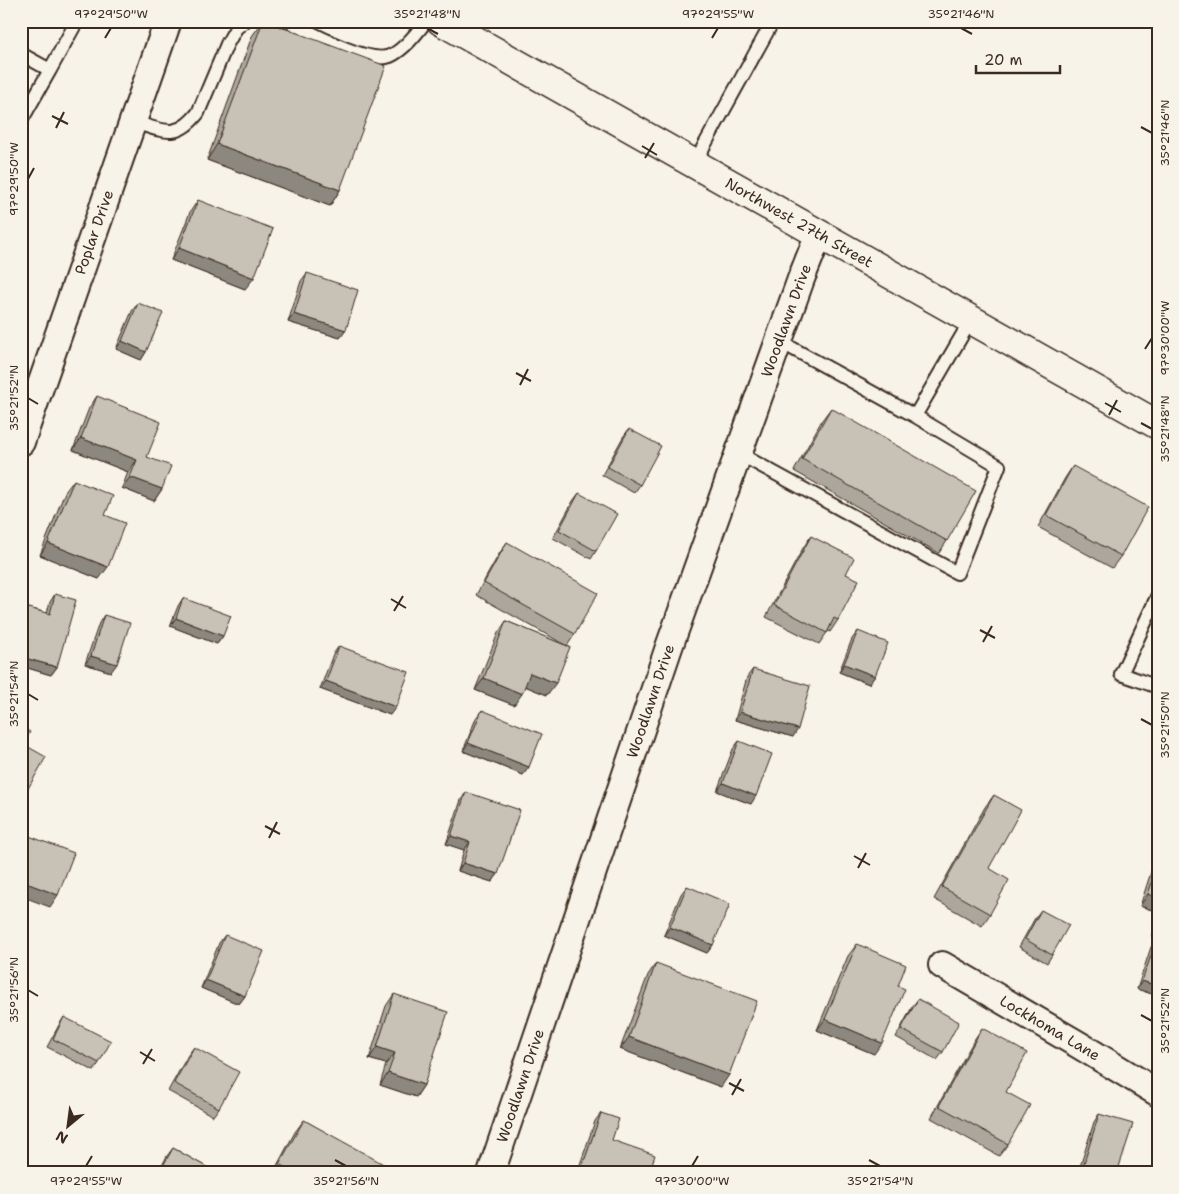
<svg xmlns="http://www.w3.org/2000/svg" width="1179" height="1194" viewBox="0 0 1179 1194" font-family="'Shantell Sans',sans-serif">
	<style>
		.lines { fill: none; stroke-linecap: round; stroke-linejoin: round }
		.lane-casing { stroke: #3b2a1e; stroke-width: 16 }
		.street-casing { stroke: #3b2a1e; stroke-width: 30 }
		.secondary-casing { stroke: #3b2a1e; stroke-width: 31 }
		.lane { stroke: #f7f3e8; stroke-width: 12 }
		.street { stroke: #f7f3e8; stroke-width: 26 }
		.secondary { stroke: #f7f3e8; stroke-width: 28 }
		.wall { fill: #aca69d; stroke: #3b2a1e }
		.shaded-wall { fill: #8c877f; stroke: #3b2a1e }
		.building { fill: #c8c1b6; stroke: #3b2a1e }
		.ticks { fill: none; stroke: #3b2a1e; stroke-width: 2 }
		.labels { text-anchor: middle; stroke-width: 5; stroke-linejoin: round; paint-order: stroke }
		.street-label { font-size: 15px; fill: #3b2a1e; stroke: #f7f3e8 }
		.neatline { fill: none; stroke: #3b2a1e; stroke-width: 2 }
		.ticks-label { font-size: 12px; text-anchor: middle; fill: #3b2a1e }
	</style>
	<rect width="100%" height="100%" fill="#f7f3e8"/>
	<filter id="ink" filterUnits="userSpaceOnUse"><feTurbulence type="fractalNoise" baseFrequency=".02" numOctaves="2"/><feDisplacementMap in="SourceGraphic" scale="10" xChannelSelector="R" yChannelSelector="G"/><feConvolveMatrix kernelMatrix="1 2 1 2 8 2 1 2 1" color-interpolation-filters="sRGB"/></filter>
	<g filter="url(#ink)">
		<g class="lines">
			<!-- lane casing -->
			<g class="lane-casing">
				<path id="lane" d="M288,21C309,32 368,65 390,56C404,50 417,33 426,21
					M21,54L50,70L77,21
					M21,121L50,70
					M133,122C163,130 176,141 198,113L227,44L236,28L245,21
					M694,164L773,21
					M779,341L915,416L971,320
					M738,453L957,573L999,466L915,416
					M1158,595L1121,674L1158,687"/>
			</g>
			<!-- street casing -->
			<g class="street-casing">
				<g id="street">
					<path id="s1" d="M21,442L168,21"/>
					<path id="s2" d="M942,965L1079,1045L1158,1093"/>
					<path id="s3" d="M491,1173L669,647L801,279L819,234"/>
				</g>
			</g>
			<!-- secondary casing -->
			<g class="secondary-casing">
				<g id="secondary">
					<path id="s4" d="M441,21L1158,425"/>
				</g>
			</g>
			<!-- lane -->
			<use href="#lane" class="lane"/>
			<!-- street -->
			<use href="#street" class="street"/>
			<!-- secondary -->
			<use href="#secondary" class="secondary"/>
		</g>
		<!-- wall -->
		<path class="wall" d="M263,21L340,190L330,206L207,160L252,36Z
			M198,200L245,289L171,260L190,212Z
			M307,273L346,330L340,338L288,322L301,281Z
			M138,303L146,352L141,360L116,349L132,311Z
			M97,396L147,457L162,489L154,501L122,488L128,472L73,450L89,408Z
			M831,408L947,541L939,553L794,471L822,420Z
			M629,429L640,485L634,493L602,475L623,437Z
			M1073,466L1121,556L1112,568L1038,527L1065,478Z
			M74,480L105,515L99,579L40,555L65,492Z
			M579,493L596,551L591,559L553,538L573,501Z
			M811,536L846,574L838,620L830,632L828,631L819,644L766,617L803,548Z
			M507,542L575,634L567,646L547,695L525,686L514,705L475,690L498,633L506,621L567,646L476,595L499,554Z
			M55,594L57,667L51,675L21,666V613L25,607L47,613L50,602Z
			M183,598L223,636L217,644L170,626L178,606Z
			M104,615L111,672L85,664L99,623Z
			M858,631L875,676L869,684L839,672L852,639Z
			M339,646L390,715L320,689L333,654Z
			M753,669L793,737L735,720L747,677Z
			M482,710L529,767L523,775L463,751L476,718Z
			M21,727L23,744L26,792L21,799Z
			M739,741L751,804L717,791L733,749Z
			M466,792L498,874L492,882L458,871L464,850L446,844L461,800Z
			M994,795L989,868L990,914L982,926L934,899L985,807Z
			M1158,860V912L1140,906L1153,866Z
			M687,886L713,945L707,953L664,935L681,894Z
			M1041,910L1052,955L1047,963L1019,947L1035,918Z
			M1158,920V939L1152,937Z
			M225,935L245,996L239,1004L201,988L219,943Z
			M1157,939L1158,996L1137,989L1151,947Z
			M857,944L898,986L874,1054L817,1030L848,956Z
			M656,963L721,1087L620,1049L648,975Z
			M394,994L424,1085L416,1097L380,1085L386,1064L369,1059L386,1006Z
			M918,999L943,1052L937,1060L896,1037L912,1007Z
			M64,1017L99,1063L94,1071L47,1047L59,1025Z
			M982,1028L1006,1092L1008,1144L999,1156L931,1118L974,1040Z
			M194,1047L219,1108L213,1116L168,1091L188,1055Z
			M601,1113L612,1140L649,1173H577L595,1121Z
			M1099,1114L1117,1173H1078L1094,1122Z
			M304,1120L395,1173H273L295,1132Z
			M173,1148L217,1173H158L167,1156Z"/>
		<!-- shaded-wall -->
		<path class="shaded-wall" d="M217,144L340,190L330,206L207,160Z
			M179,248L254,278L245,289L171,260Z
			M294,314L346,330L340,338L288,322Z
			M122,341L146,352L141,360L116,349Z
			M81,438L137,460L128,472L73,450Z
			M130,477L162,489L154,501L122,488Z
			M48,543L108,567L99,579L40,555Z
			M176,618L223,636L217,644L170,626Z
			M91,656L117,664L111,672L85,664Z
			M21,657L57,667L51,675L21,666Z
			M844,664L875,676L869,684L839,672Z
			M530,673L556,683L547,695L522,685Z
			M484,678L522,694L514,705L475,690Z
			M326,681L396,707L390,715L320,689Z
			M740,712L798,729L793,737L735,720Z
			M468,743L529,767L523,775L463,751Z
			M723,783L756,796L751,804L717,791Z
			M451,836L470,842L464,850L446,844Z
			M463,863L498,874L492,882L458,871Z
			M21,881L58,895L50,907L21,896Z
			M1148,894L1158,898V912L1140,906Z
			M670,927L713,945L707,953L664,935Z
			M1158,929V939L1152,937Z
			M206,980L245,996L239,1004L201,988Z
			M1142,981L1158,986V996L1137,989Z
			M825,1019L882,1043L874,1054L817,1030Z
			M629,1037L729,1075L721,1087L620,1049Z
			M377,1047L395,1053L386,1064L369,1059Z
			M388,1073L424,1085L416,1097L380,1085Z"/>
		<!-- building -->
		<path class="building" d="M263,21H265L386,66L340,190L217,144Z
			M198,200L273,229L254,278L179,248Z
			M307,273L358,290L346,330L294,314Z
			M138,303L163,313L146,352L122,341Z
			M97,396L161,422L147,457L171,466L162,489L130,477L137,460L81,438Z
			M831,408L976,491L947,541L802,459Z
			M629,429L661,446L640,485L608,467Z
			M1073,466L1148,507L1121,556L1046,515Z
			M74,480L113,496L105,515L125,523L108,567L48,543Z
			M579,493L617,514L596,551L559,530Z
			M811,536L854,558L846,574L859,580L838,620L834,618L827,633L774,605Z
			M507,542L598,593L575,634L484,583Z
			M55,594L76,600L57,667L21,657V621L25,607L50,614Z
			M183,598L231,616L223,636L176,618Z
			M104,615L130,623L117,664L91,656Z
			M506,621L570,647L556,683L530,673L522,694L484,678Z
			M858,631L888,643L875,676L844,664Z
			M339,646L409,672L396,707L326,681Z
			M753,669L810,686L798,729L740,712Z
			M482,710L542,734L529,767L468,743Z
			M21,727L30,732L23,744L46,757L26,792L21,789Z
			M739,741L772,754L756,796L723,783Z
			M466,792L520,810L498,874L463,863L470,842L451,836Z
			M994,795L1021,810L989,868L1009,880L990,914L942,887Z
			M21,833L74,853L58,895L21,881Z
			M1158,865V898L1148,894Z
			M687,886L730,904L713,945L670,927Z
			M1041,910L1069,925L1052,955L1025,939Z
			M225,935L264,951L245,996L206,980Z
			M1157,939H1158V986L1142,981Z
			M857,944L906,965L898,986L905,989L882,1043L825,1019Z
			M656,963L757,1001L729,1075L629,1037Z
			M394,994L448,1012L424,1085L388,1073L395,1053L377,1047Z
			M918,999L959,1022L943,1052L901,1029Z
			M64,1017L111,1041L99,1063L53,1039Z
			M982,1028L1027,1053L1006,1092L1030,1105L1008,1144L939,1106Z
			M194,1047L239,1072L219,1108L174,1083Z
			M601,1113L619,1119L612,1140L655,1155L649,1173H580Z
			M1099,1114L1133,1124L1117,1173H1081Z
			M304,1120L396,1171L395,1173H296L279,1164Z
			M173,1148L217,1173H159Z
			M68,1169L76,1173H67Z"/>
	</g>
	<!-- ticks -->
	<path class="ticks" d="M427,28L438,34M961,28L972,34M105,38L111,28M712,38L718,28M52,116L68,124M1141,127L1152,133M56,128L64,112M642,146L657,155M645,158L654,143M28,179L34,168M1145,349L1152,338M516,373L531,381M520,385L528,369M28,398L38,404M1105,403L1121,412M1109,415L1117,400M1141,423L1152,429M391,599L406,608M394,611L403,596M980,630L995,638M983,642L992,626M28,694L38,700M1141,719L1152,725M265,826L280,834M269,838L277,822M854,856L870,865M858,868L866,853M28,990L38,996M1141,1015L1152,1021M140,1052L155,1061M143,1064L152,1049M729,1083L744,1091M732,1095L741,1079M335,1160L346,1166M869,1160L880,1166M86,1166L92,1156M692,1166L698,1156"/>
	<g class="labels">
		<!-- street labels -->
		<g class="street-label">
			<text dy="5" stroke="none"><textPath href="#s4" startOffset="411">Northwest 27th Street</textPath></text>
			<text dy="5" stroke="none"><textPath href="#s1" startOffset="222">Poplar Drive</textPath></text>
			<text dy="5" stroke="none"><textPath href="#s3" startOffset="902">Woodlawn Drive</textPath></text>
			<text dy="5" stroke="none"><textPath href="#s3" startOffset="498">Woodlawn Drive</textPath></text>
			<text dy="5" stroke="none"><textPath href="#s2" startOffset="125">Lockhoma Lane</textPath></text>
			<text dy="5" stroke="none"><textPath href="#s3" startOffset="92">Woodlawn Drive</textPath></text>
		</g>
	</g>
	<!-- margin -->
	<rect width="1179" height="1194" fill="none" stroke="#f7f3e8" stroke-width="55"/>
	<!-- north arrow -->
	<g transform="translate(68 1126) rotate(209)" stroke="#f7f3e8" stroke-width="4" paint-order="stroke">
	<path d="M0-4L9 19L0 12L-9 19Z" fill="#3b2a1e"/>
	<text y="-8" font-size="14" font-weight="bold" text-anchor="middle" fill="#3b2a1e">N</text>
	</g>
	<!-- scale -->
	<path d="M976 65v8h84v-8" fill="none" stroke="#3b2a1e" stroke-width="2.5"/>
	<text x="984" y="65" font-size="15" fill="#3b2a1e" stroke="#f7f3e8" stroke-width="4" paint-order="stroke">20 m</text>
	<rect x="28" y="28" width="1124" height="1138" class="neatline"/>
	<g class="ticks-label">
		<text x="111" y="18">97°29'50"W</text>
		<text x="427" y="18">35°21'48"N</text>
		<text x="718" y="18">97°29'55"W</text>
		<text x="961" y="18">35°21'46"N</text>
		<text transform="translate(1165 133) rotate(-90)" y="4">35°21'46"N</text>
		<text transform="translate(14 179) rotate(-90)" y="4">97°29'50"W</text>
		<text transform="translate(1165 338) rotate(-90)" y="4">97°30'00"W</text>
		<text transform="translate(14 398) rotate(-90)" y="4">35°21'52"N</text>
		<text transform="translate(1165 429) rotate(-90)" y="4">35°21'48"N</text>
		<text transform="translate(14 694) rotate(-90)" y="4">35°21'54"N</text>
		<text transform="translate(1165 725) rotate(-90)" y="4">35°21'50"N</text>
		<text transform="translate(14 990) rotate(-90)" y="4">35°21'56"N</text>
		<text transform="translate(1165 1021) rotate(-90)" y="4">35°21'52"N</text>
		<text x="86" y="1185">97°29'55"W</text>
		<text x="346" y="1185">35°21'56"N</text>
		<text x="692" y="1185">97°30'00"W</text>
		<text x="880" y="1185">35°21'54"N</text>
	</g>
</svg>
